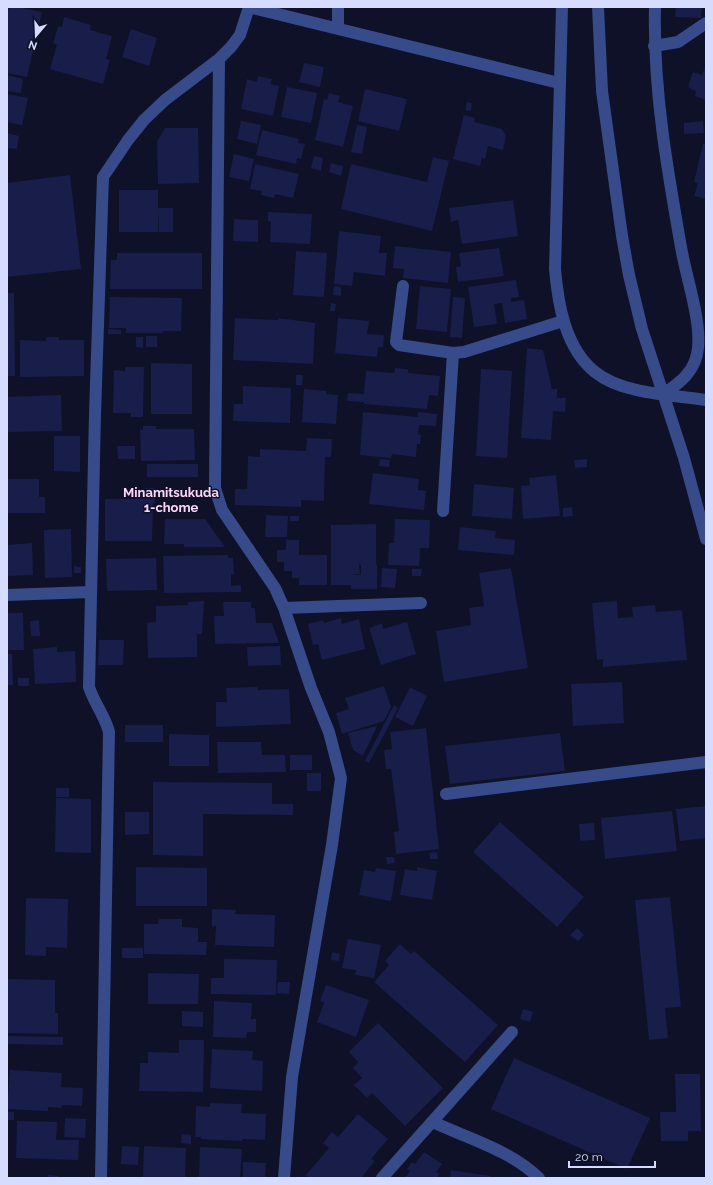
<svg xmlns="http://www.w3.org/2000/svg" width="713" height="1185" viewBox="0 0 713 1185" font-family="Raleway,sans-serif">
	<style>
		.building { fill: #191d4a }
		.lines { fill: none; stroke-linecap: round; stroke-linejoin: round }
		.minor { stroke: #374b8a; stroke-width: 12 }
		.labels { text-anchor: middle; stroke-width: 3; stroke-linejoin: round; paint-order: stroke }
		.neighbourhood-label { font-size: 13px; font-weight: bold; fill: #ffd7fc; stroke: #0e1128 }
	</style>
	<rect width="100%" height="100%" fill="#0e1128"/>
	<!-- building -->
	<path class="building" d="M9,7H18L42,12L27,77L7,73V15Z
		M676,7H702L701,18L675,17Z
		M64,17L91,25L90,30L112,36L106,59L110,60L103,84L50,69L57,44H53L58,26L62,27Z
		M131,29L157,38L149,66L122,57Z
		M304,63L324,67L320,87L299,82Z
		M706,65V100L695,96L696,91L688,87L693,72L702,75Z
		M7,75L23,79L21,93L7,91Z
		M258,76L272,79L271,84L279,86L273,116L241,109L247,79L257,82Z
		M287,87L317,93L311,123L281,117Z
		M365,89L407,99L399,131L358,121Z
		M329,93L340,96L338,102L353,106L343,147L315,140L324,99L327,100Z
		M7,94L28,98L22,125L7,122Z
		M467,102L472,103L471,111L465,110Z
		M464,115L475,118L474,122L502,129L506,136L503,150L488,146L485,159L482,158L480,166L453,159Z
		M241,121L261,125L257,144L237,139Z
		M703,121L704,133L684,134V123Z
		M357,125L367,127L362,154L351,152Z
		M165,128H198L199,183L158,184L157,141Z
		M262,130L299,139L298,143L305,144L301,159L297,158L296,164L256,155Z
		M7,133L19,136L17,149L7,148Z
		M703,144H706V199L694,196L698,183L694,182Z
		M234,154L254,159L249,181L229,177Z
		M314,156L323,158L321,171L311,168Z
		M433,157L449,161L432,231L341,209L351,164L427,182Z
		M331,163L343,166L341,176L329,172Z
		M255,164L299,174L293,198L275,194L274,198L261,195L262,191L250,189Z
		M70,175L81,269L7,277V183Z
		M119,190H158V232H119Z
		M513,200L518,236L462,244L458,220L451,222L449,208Z
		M158,208H173V232H159Z
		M268,212L312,214L310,244L270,242L271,222L268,221Z
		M234,219L258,220V242L233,241Z
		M339,231L381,236L379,253H387L385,276L354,272L352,286L334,284Z
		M395,246L451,252L448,283L403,278L404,269L393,268Z
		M499,248L504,276L458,282L456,267L461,266L459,253Z
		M296,251L327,253L324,297L293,295Z
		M117,253H202V289H110L111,260H117Z
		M516,280L519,297L511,298V302L524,300L527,319L505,323L502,303L494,304L497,324L474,327L468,287Z
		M334,286L341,287V296L333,295Z
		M420,286L451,289L447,332L416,329Z
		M7,293H14L15,376H7Z
		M110,297L182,298L181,331H163V333H126V328H109Z
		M453,297L465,298L462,338L450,337Z
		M331,303L336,304L335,311H330Z
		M235,318L278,320V318L315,323L313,364L233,360Z
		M338,318L369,321L367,334L384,335L383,347H378L377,357L335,353Z
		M108,329L121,330V334H108Z
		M146,336H157V347H146Z
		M46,337H59V340H84V376L20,377V340L46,341Z
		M136,337H143V348L136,347Z
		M527,348L543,350L552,389H557V398H566L565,412L553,411L551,440L521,438Z
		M151,363L192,364V414H151Z
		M125,367H144L143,417H131V413H113L114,370L125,371Z
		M395,368L408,369V373L440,376L438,396L429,395L427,409L364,404V402L347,401L348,393L364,394L366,371L394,373Z
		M481,369L512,371L507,458L476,456Z
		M296,375H303L302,385H296Z
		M243,386L291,388L290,423L233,421L234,404H243Z
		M304,389L326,391V394L338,395L336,424L302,422Z
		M61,395L62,431L7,432V397Z
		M363,412L418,417V412L437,414L436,426L419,425L418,434L421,435L420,444H417L416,457L392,454L391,458L360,455Z
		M143,426H156V429H194L195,460L141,461L140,429L143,430Z
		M54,436H80V472L54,471Z
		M307,438L332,439L331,457H325L324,501L301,500V507L235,505V489H247L248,456L260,457V449L306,451Z
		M117,446H135V459H118Z
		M380,459L390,460L389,467L379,466Z
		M587,459V467L575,468L574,460Z
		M147,464H198V477H147Z
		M373,473L419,479L418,490L426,491L424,510L369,504Z
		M556,475L560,516L523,519L521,486L530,485L529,478Z
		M7,479H39V497H45V513H7Z
		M474,484L514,488L512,519L472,516Z
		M146,488H155V503H153L152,541H105V499H136V492H146Z
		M572,507L573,516L563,517V508Z
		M266,515L288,516L287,537H265Z
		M290,516H299V521H290Z
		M165,519H205L225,547H184V544H164Z
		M395,519L430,520L429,548H420L419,566L388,565L389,543H394Z
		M376,524V565H359L360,574H351L361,575V565H377V589H351V585H331V525Z
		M460,527L496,531L495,538L515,540L514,555L458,550Z
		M71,529L72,577L45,578L44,530Z
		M286,540H299V555H327V585H299V578H292V571H284V562H277V550H286Z
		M32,543L33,575L7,576V545Z
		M228,555V558H233L234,574H231V586L241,585V592L164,593L163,556Z
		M156,558L157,590L107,591L106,559Z
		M74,566L81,567V573H74Z
		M382,568L397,569L395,588L381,587Z
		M511,568L528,668L444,682L436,631L471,625L469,608L484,606L479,573Z
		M412,569H422L421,576H412Z
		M204,601L202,634H197V657L148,658L147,623L156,622V606L188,605V602Z
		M617,601L618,618L633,617L632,607L655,605L656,612L682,610L687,660L603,667V659L597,660L592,603Z
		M223,602H251V608H255L256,623H272L279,643L215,644L214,616H224Z
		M7,613H23L24,650H7Z
		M341,618L342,624L359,619L365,649L322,660L318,644L313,645L308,624L323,620L324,623Z
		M39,620L40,636H31L30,621Z
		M407,622L416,654L381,665L369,628L382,623L383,629Z
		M99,640H124L123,665H98Z
		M280,646L281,665L248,666L247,647Z
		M57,647V652L75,651L76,682L35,684L33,649Z
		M7,654H12L13,685H7Z
		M18,678H29V686H18Z
		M622,682L624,723L573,726L571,684Z
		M384,686L391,707L384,721L342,734L336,713L349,709L345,698Z
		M257,687L258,690L289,689L291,724L216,727V702H227L226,688Z
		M410,687L427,696L413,726L395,717Z
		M394,705L398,708L369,763L365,761Z
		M125,725H163V742H125Z
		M377,726L363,756L353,750L348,733Z
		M426,728L439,849L396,854L394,832L399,831L391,769H386L384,750L392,749L390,732Z
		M560,733L565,771L450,784L445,746Z
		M169,734L209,735V766H169Z
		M217,742H261L262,755H285L286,772L218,773Z
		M290,755H312V770H290Z
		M307,773H321V791H307Z
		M153,782L272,783V804H293V815L203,814V856L153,855Z
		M56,788H69V797H56Z
		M56,798L91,799V853L55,852Z
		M706,806V838L680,841L676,809Z
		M672,811L677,851L605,859L601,818Z
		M125,812H149V834L125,835Z
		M500,822L584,897L557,927L473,852Z
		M594,823L595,840L580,841L579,824Z
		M437,852L438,859H430L429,853Z
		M386,857H394L395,863L387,864Z
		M136,867L207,868V906H136Z
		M417,867L437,871L432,900L400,895L405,869L417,871Z
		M376,868L396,871L391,901L359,895L364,870L375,872Z
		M670,897L681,1007L665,1008L668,1038L649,1040L635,900Z
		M26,898L68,899L67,948L46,947V956L25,955Z
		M212,909L236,910L235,914L275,915L274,947L215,945L216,926L212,927Z
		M159,919H182V927L198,928V942H207L206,955L144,954V924H158Z
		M577,928L584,935L578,941L570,935Z
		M348,939L381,945L374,978L355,975L356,970L342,968Z
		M400,944L411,954L414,951L498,1025L465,1062L374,982L389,965L385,961Z
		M122,948H143V958H122Z
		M332,952L340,954L339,961L331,960Z
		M224,959L277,960L276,995L211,994V978H224Z
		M148,973L199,974L198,1004H148Z
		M7,979L55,980V1013H58V1034L7,1033Z
		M278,982H290L289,994L277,993Z
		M326,985L369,1000L356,1037L317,1022L324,1003L320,1001Z
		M214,1001L252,1003L251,1019H256V1032H247L246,1038L213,1037Z
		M523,1009L533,1012L530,1022L520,1019Z
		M182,1011L203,1012V1027L182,1026Z
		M378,1023L443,1088L405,1126L372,1093L367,1098L354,1085L362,1078L353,1068L358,1062L349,1052Z
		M7,1036L63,1037V1045L7,1044Z
		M179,1040H204L203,1092L139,1091L140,1063H148V1052L179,1053Z
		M212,1049L253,1051L252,1060L263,1061L262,1091L210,1088Z
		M514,1058L650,1118L627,1169L491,1109Z
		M10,1070L62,1073L61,1087L83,1088L82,1106L62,1105L61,1108L48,1107V1111L7,1109Z
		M675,1074H700L701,1131H688V1141H661L660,1112H676Z
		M210,1103L242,1104L241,1113L266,1114L265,1140L242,1139V1141L201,1139V1137H195L196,1106L210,1107Z
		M8,1112H14V1120H7Z
		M358,1114L388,1139L371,1159L375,1161L361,1178H309L306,1175L329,1148L323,1143L332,1132L338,1137Z
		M65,1118L86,1119L85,1138L64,1137Z
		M17,1121L57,1122L56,1140H79L78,1160L16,1158Z
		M182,1134L191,1135V1144L181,1143Z
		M122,1146L139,1147L138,1165L121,1164Z
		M144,1146L186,1148L185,1178H143Z
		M200,1147L242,1149L240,1178H199Z
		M424,1152L442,1164L436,1172L439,1174L437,1178H405L410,1171L407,1169L412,1162L415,1164Z
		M243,1162L266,1163L265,1178H243Z
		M451,1170L490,1176V1178H450Z
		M48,1175L58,1176V1178H47Z"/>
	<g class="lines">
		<!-- minor -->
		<path class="minor" d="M249,7L559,83
			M562,7L555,269C558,304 565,348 595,372C622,394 672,395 706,400
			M598,7L602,91L622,236L629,275L642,329L684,458L706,539
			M655,7C653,88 667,168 681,247C686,277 701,319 698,348C696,371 680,383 663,394
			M338,29V7
			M654,46L678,42L706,23
			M219,59L215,488L222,510L275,588L284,608L311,688L329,732L341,778L332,845L292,1077L284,1178
			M403,286L396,342L399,345L453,353L464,352L563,321
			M443,511L453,353
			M7,595L90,592
			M284,608L421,603
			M446,794L706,762
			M433,1122C469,1139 510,1150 539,1178
			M101,1178L109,732C105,716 94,703 89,687L95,414L103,177L128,140L144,120L165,100L219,59L231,47L240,35L249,7
			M382,1178L512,1032"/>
	</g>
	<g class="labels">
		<!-- neighbourhood labels -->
		<g class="neighbourhood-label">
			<text x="171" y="497">Minamitsukuda<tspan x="171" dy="15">1-chome</tspan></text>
		</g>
	</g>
	<!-- border -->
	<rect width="713" height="1185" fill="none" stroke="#d5dcff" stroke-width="16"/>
	<!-- north arrow -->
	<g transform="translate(36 36) rotate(199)" stroke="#0e1128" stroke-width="3" paint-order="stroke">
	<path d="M0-3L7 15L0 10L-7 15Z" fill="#d5dcff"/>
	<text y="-6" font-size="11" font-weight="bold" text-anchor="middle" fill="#d5dcff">N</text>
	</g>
	<!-- scale -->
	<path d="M569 1161v6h86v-6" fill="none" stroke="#d5dcff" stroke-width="2"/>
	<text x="575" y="1161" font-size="12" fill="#d5dcff" stroke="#0e1128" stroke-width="3" paint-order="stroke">20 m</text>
</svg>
